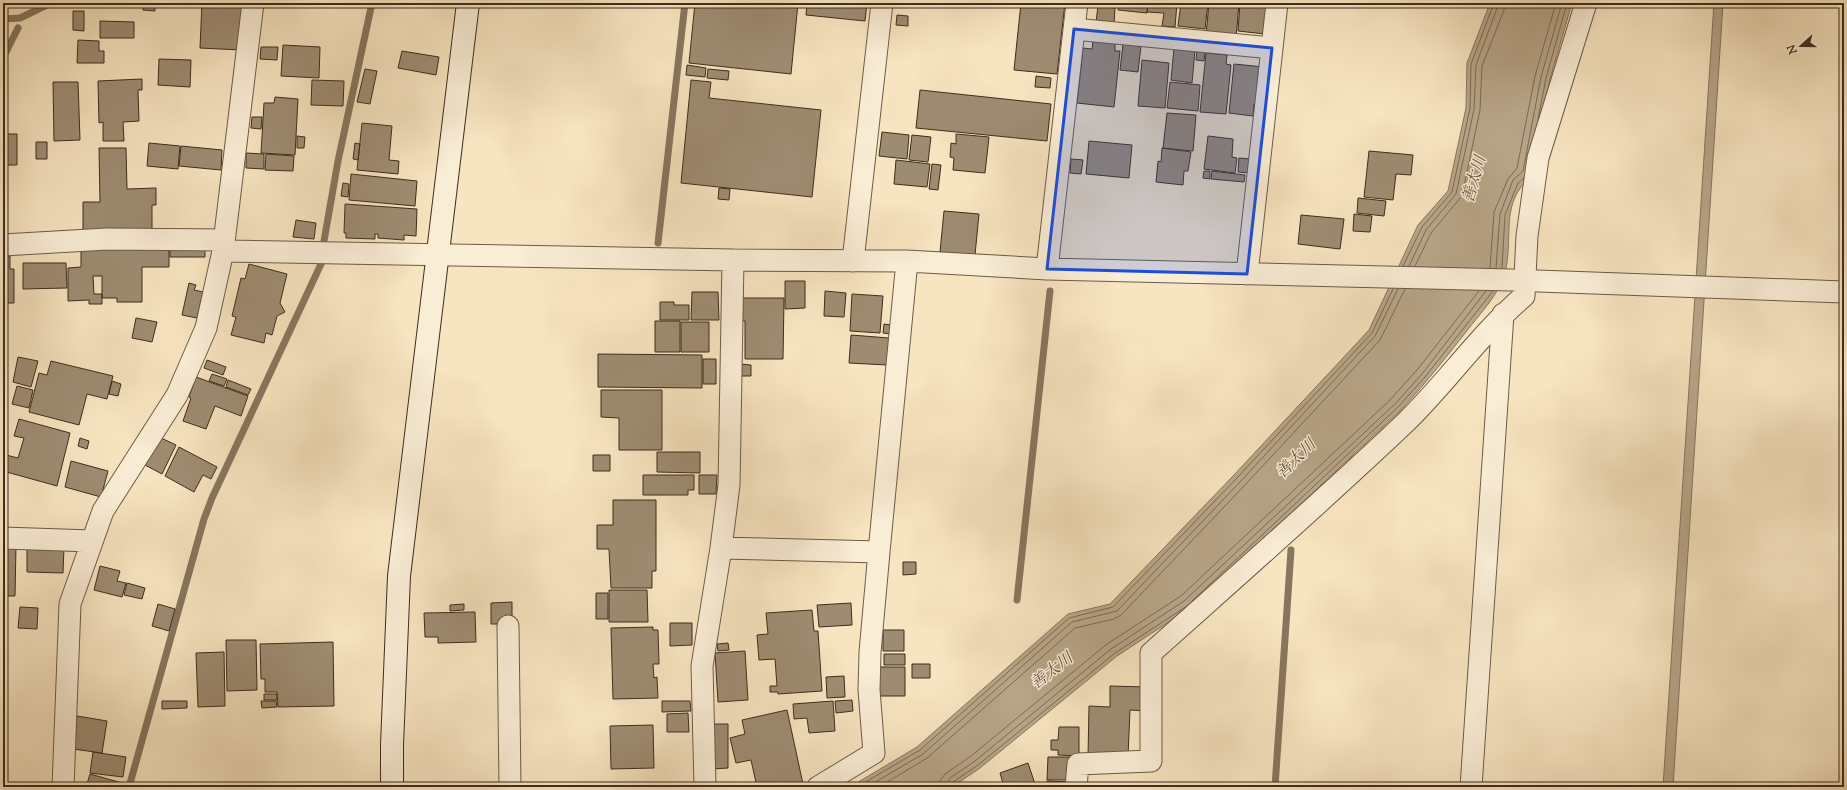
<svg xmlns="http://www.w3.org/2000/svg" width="1847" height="790" viewBox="0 0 1847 790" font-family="'Sorts Mill Goudy','Noto Serif JP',serif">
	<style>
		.water { fill: #b8a689; stroke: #87765e }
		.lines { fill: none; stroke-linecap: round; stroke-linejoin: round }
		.shore { stroke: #7a6a53; stroke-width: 1 }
		.stream { stroke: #87765e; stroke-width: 7 }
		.building { fill: #9e8c72; stroke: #3d2d1d }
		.street-casing { stroke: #6c5b46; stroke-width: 23 }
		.secondary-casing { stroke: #3d2d1d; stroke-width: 24 }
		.street { stroke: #faedd6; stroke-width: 21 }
		.secondary { stroke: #faedd6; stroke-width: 22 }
		.marked { fill: #1d4ed8; fill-opacity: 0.2; stroke: #1d4ed8; stroke-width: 3; stroke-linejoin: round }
		.labels { text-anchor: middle; stroke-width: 3; stroke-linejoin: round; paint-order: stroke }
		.water-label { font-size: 16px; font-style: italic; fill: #62513d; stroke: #faedd6 }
	</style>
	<rect width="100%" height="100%" fill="#f7e4c0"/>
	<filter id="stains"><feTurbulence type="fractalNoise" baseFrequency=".005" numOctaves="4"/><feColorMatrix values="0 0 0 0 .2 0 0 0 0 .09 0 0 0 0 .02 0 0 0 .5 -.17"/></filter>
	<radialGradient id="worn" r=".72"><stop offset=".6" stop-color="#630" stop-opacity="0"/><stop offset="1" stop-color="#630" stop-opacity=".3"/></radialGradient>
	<!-- water -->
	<path class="water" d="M1490,3H1572L1550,79L1531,177C1500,202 1513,235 1506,268C1501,293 1481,312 1466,332C1445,359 1424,385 1401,410L1190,608L1117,656L980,768L952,787H850L917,747L1068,614L1110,604L1233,476L1369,330L1418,225L1448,191L1466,108L1467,63Z
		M1714,3H1723L1673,787H1663Z"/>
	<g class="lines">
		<!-- shore -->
		<path class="shore" d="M1538,119L1546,78L1567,3
			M1403,266L1422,227L1452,192L1470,108L1471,64L1494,3
			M1409,266L1426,230L1456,194L1474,109L1476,65L1499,3
			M1415,266L1431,233L1462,196L1480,110L1482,66L1504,10L1505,3
			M1490,268L1494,212L1508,179L1517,168L1535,76L1556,3
			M1496,268L1500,214L1513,180L1523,171L1541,77L1562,3
			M1502,268L1505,215L1518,183L1524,178
			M1192,601L1398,407L1425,377L1493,291
			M857,787L920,750L1069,618L1113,607L1236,479L1372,333L1393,289
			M867,787L923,754L1072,622L1117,611L1240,482L1375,336L1398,289
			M879,787L927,758L1075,628L1114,619L1121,615L1244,486L1380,340L1405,289
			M940,787V781L945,774L971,756L1107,644L1181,596L1390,400L1417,370L1479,291
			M946,787L950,778L975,761L1111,649L1184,601L1395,404L1422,374L1486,291
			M951,787L953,782L978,765L1115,653L1187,606"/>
		<!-- stream -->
		<path class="stream" d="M3,19L20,18L51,3
			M3,58L18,28
			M324,241L338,161L372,3
			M658,243L685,3
			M1017,600L1050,291
			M129,787L204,519L212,498L321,264
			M1275,787L1291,550"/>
	</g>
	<!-- building -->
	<path class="building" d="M143,3H155V11L143,10Z
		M202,3H243L241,50L200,48Z
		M695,3H798L791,74L689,63Z
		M807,3H867L865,21L806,15Z
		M1021,3H1065L1057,74L1014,70Z
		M1089,3H1114V7Z
		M1119,3H1148L1147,13L1118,10Z
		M1148,3H1177L1175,27L1162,26L1164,13L1147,12Z
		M1181,3H1208L1205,29L1178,26Z
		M1209,3H1239L1236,38L1206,35Z
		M1240,3H1268L1265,34L1238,31Z
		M1098,6L1115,8L1114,24L1096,22Z
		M73,11H84V31L73,30Z
		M897,15L908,16V26L896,25Z
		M100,21L134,22V38H100Z
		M78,40L99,41V51H104V63H77Z
		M1093,41L1115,43V51H1120L1114,107L1077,103L1083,48L1092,49Z
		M1123,44L1141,46L1138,72L1120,70Z
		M283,45L320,47L319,78L281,76Z
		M261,47H278L277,60L260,59Z
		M1174,48L1195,50L1192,83L1171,80Z
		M1197,50L1205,51L1204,61L1196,60Z
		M402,51L439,57L436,75L398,68Z
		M1206,53L1227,55L1226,64L1231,65L1226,114L1200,112Z
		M159,59L191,60L190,87L158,85Z
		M1142,60L1169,63L1165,108L1138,106Z
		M1234,64L1264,67L1260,104H1254L1253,116L1229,113Z
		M687,65L706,68L705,77L686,75Z
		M365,69L377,71L370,104L357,102Z
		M708,69L729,71L728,80L707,78Z
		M1036,76L1051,78L1050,88L1035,87Z
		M142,79V90H138L139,121L123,122L124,141H103V122L99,123L98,81Z
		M312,80L344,81L343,106L311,105Z
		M691,80L711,82L709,98L821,110L812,197L681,183Z
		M53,82H78L80,140L54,141Z
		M1170,82L1200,85L1198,111L1167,108Z
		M920,90L1051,104L1047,141L916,128Z
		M275,97L298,99L295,155L261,153L264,103H274Z
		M1167,113L1196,115L1193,151L1163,148Z
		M252,117H262L261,129L251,128Z
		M362,123L392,126L389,160L399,161L398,174L357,170Z
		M882,132L909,135L907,159L879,156Z
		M3,134H17V165H3Z
		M956,134L989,137L985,173L953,170L954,158L950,157L951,143L956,144Z
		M912,135L931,137L928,162L909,160Z
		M297,136L305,137L304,148H297Z
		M1208,136L1233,139L1232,157L1237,158L1235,173L1204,169Z
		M1089,141L1132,145L1129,178L1086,174Z
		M36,142H47V159H36Z
		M149,143L180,146L178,169L147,166Z
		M355,143L360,144L358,160L353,159Z
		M181,146L222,150L221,170L179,166Z
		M99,148H126L127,189L156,188V205H152V230L83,232V202H100Z
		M1162,148L1191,152L1188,171H1184L1183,185L1156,182L1158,161L1161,162Z
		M1369,151L1413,155L1411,175L1396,174L1393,200L1364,197Z
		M246,153L264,154V169L246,168Z
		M266,154L294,156L293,171L265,170Z
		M1239,158L1251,159L1249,173L1238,172Z
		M1071,159L1083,160L1081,174L1070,173Z
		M896,160L930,164L927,187L894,184Z
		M932,164L941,165L938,190L929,189Z
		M1204,171H1210V179L1203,178Z
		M1212,171L1245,175L1244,182L1211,179Z
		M351,174L417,181L415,206L349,200Z
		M343,183L349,184L348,197L341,196Z
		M719,188L730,189L729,200L718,199Z
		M1358,198L1386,201L1384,216L1357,213Z
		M345,204L417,209L416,236L404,235V240L378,238V234H375V239L346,238V233H344Z
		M944,211L979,214L975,255L940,252Z
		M1354,214L1372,216L1370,232L1353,231Z
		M1301,215L1344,219L1340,249L1298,244Z
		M296,220L316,223L314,239L293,237Z
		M169,246V267H142V302H117V298H102V276H93L94,294H102V304H89V300L68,301V268L81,267V247Z
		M170,247H205V257H170Z
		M3,256H10V269H14V303H3Z
		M23,263H66L67,288L23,289Z
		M249,264L287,274L280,303L285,312L277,316L272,335L266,333L264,343L231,335L236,317L232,316L241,278L245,279Z
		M785,281H805V308L785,309Z
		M189,283L196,285L194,290L203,292L197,318L182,315Z
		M825,291L846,293L844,317L824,316Z
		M692,292H718L719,320H691Z
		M852,294L883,296L880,333L850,331Z
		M740,298H784L783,359H745V321L739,320Z
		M660,302H674V305H689V320H660Z
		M136,318L157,322L152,342L132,338Z
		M655,321H680V352H655Z
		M681,322H709V352H681Z
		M884,324L891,325L890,334L883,333Z
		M851,335L889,338L887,365L849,363Z
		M598,354L702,355V388L598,387Z
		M18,357L38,361L31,387L13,382Z
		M703,359H716V384H703Z
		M207,360L226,367L223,375L204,368Z
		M51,361L113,376L107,399L87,394L79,425L29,412L39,373L47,375Z
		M740,364L751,365V376H740Z
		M212,374L227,379L224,386L209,381Z
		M196,377L248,396L241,416L215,406L206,429L183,421L191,398L189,397Z
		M228,380L251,389L248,395L226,387Z
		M112,381L121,384L118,396L109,394Z
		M17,386L33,390L29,408L12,404Z
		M601,390H662V450H619V418L601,417Z
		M19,419L70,433L57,486L3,471L6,455L18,458L24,438L14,436Z
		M159,437L176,445L162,474L145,465Z
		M80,438L89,441L87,449L78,446Z
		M179,447L217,467L211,479L203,475L194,492L165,476Z
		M657,452H700V473L657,472Z
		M593,455H610V471H593Z
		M71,461L108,471L101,497L65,487Z
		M643,475H694V490H688V495H643Z
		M699,475H717L716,494H699Z
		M613,500H656V571H652V588H611L609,549H597V525H613Z
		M3,545H16L15,596H3Z
		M27,546L64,547L63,573L27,572Z
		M903,562H916V574L903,575Z
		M100,566L120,571L117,581L126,583L122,597L94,590Z
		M127,583L145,588L142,599L124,595Z
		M609,590H647L648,622H609Z
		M596,593H608V619H596Z
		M512,602V624H491V603Z
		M851,603L852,625L819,627L817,605Z
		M158,604L175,609L169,631L152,626Z
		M464,604V610L450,611V605Z
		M20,607L38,608L37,629L18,628Z
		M812,610L814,631H818L822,691L778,694V692H770V686H777L775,659L759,660L757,635L768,634L766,613Z
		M475,612L476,642L438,643V637H425L424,613Z
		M670,623H692V645L670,646Z
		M653,627V630H658L659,664H653L654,678L657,677L658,698L613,699L611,628Z
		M883,630H904V651H883Z
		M226,640H256L257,690L227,691Z
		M333,642L334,706L278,707L277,692H265V679H261L260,644Z
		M728,643L729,650L718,651L717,644Z
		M745,651L748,700L718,702L715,653Z
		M224,652L225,706L198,707L196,653Z
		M884,654H905V665H884Z
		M912,664H930V678H912Z
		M874,667H905V696H875Z
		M844,676L845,697L827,698L826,677Z
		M1110,686L1147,687L1146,711L1130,710L1128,757L1088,756L1089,706L1110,707Z
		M264,694H277V700H264Z
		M852,700L853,711L836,713L835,701Z
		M162,701H187V708L162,709Z
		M261,701H276L277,707L262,708Z
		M662,701H690L691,711L662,712Z
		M833,701L835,731L809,733L807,718L794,719L793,704Z
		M787,710L803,784L788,787H757L751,760L736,763L730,738L745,734L742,720Z
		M688,713L689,732H667V714Z
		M77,716L107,721L102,753L73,749Z
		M712,724H728V768L712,769Z
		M653,725L654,768L611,769L610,726Z
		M1059,727H1079V756L1058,755V750H1051V740H1058Z
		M93,752L126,757L123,777L90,773Z
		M1048,757H1072L1071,780H1047Z
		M1028,763L1036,787H1004L1000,773Z
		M90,774L122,783L121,787H86Z
		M1047,781L1070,782L1069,787H1047Z
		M263,783H279V787H263Z
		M313,783V787H281V784Z"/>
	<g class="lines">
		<!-- street casing -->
		<g class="street-casing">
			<path id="street" d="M1074,29L1272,48
				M3,245L107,239L224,240
				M223,251L733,260L907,261L1047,269L1511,280L1844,292
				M853,261L882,3
				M1047,269L1077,3
				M1247,274L1277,3
				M3,538L92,541
				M721,548L879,552L907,261
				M508,626L510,787
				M63,787L70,604L103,511L177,395L206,328L223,251L253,3
				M705,787L702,666L721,548L729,485L733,260
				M818,787L874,753L869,690L870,652L879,552
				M1076,787L1078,764L1151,761V653C1236,577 1323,501 1406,422C1447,382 1480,334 1524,296L1527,236L1538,158L1586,3
				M1471,787L1503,314"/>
		</g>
		<!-- secondary casing -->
		<g class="secondary-casing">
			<path id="secondary" d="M392,787V745L399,576L468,3"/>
		</g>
		<!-- street -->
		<use href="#street" class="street"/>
		<!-- secondary -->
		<use href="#secondary" class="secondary"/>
	</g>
	<!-- marked area -->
	<path class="marked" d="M1074,29L1272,48L1247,274L1047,269Z"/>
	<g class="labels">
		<!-- water labels -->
		<g class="water-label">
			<text transform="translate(1473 179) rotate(-74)" y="6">善太川</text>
			<text transform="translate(1295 458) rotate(-44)" y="6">善太川</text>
			<text transform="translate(1051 670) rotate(-38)" y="6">善太川</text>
		</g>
	</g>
	<!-- margin -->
	<rect width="1847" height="790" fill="none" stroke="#f7e4c0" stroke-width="16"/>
	<rect x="4" y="4" width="1839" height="782" fill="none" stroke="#3d2d1d" stroke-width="2"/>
	<rect x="8" y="8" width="1831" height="774" fill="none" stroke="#3d2d1d"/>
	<!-- north arrow -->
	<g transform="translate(1801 46) rotate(249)" stroke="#faedd6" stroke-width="3" paint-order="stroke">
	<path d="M0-3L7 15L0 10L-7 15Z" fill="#3d2d1d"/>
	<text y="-6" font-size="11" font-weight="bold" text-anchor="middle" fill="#3d2d1d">N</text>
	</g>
	<rect width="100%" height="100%" filter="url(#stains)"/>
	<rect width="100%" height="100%" fill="url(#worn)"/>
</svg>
